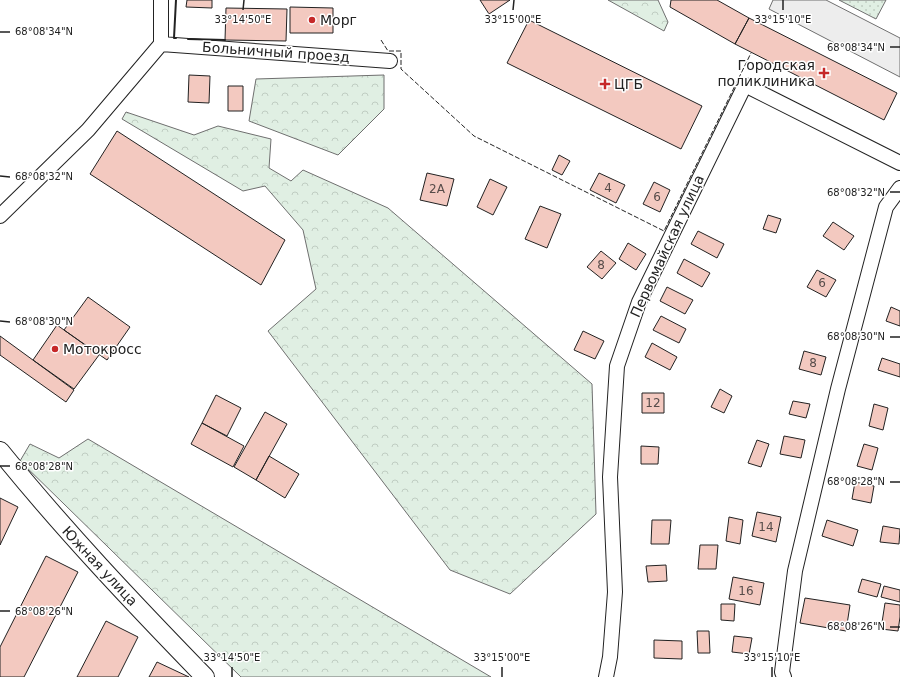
<svg xmlns="http://www.w3.org/2000/svg" width="900" height="677" viewBox="0 0 900 677" font-family="'DejaVu Sans',sans-serif">
	<style>
		.grass { fill: url(#grass-dots); stroke: #6f6f6f }
		.forest { fill: url(#forest-crowns); stroke: #6f6f6f }
		.parking { fill: #ededed; stroke: #6f6f6f }
		.building { fill: #f3c9c0; stroke: #222 }
		.lines { fill: none; stroke-linecap: round; stroke-linejoin: round }
		.minor-casing { stroke: #222; stroke-width: 16 }
		.tertiary-casing { stroke: #222; stroke-width: 20 }
		.minor { stroke: #fff; stroke-width: 14 }
		.tertiary { stroke: #fff; stroke-width: 18 }
		.fence { stroke: #222; stroke-width: 1; stroke-dasharray: 5 2; stroke-linecap: butt }
		.wall { stroke: #222; stroke-width: 2 }
		.ticks { fill: none; stroke: #222; stroke-width: 1.5 }
		.poi-dot { fill: #c62828; stroke: #fff; stroke-width: 1.5 }
		.labels { text-anchor: middle; stroke-width: 3; stroke-linejoin: round; paint-order: stroke }
		.number-label { font-size: 12px; fill: #564c4a }
		.poi-label { font-size: 14px; fill: #222; stroke: #fff; text-anchor: start }
		.street-label { font-size: 14px; fill: #222; stroke: #fff }
		.ticks-label { font-size: 10px; text-anchor: middle; fill: #222; stroke: #fff; stroke-width: 3; stroke-linejoin: round; paint-order: stroke }
	</style>
	<defs>
		<pattern id="grass-dots" width="8" height="8" patternUnits="userSpaceOnUse"><rect width="8" height="8" fill="#e0efe3"/><path d="M2 2h.1M6 6h.1" fill="none" stroke="#c0cdc2" stroke-width="1.8" stroke-linecap="round"/></pattern>
		<pattern id="forest-crowns" width="20" height="18" patternUnits="userSpaceOnUse"><rect width="20" height="18" fill="#e0efe3"/><path d="M2 6a3 3 0 1 1 6 0M12 15a3 3 0 1 1 6 0" fill="none" stroke="#c0cdc2"/></pattern>
	</defs>
	<rect width="100%" height="100%" fill="#fff"/>
	<!-- grass -->
	<path class="grass" d="M839,0H886L876,19Z"/>
	<!-- forest -->
	<path class="forest" d="M608,0H658L668,22L664,31Z
		M384,75V109L338,155L249,121L256,79Z
		M126,112L194,135L218,126L271,139L269,168L291,181L303,170L388,208L592,384L596,514L510,594L450,570L268,331L316,289L303,230L265,186L243,191L122,119Z
		M88,439L491,677H241L20,461L30,444L59,458Z"/>
	<!-- parking -->
	<path class="parking" d="M773,0H826L900,38V77L769,9Z"/>
	<!-- building -->
	<path class="building" d="M187,0H212V8L186,7Z
		M480,0H510L489,14Z
		M671,0H717L749,18L735,44L670,7Z
		M290,7L333,8V33H290Z
		M226,8L287,9L286,41L225,40Z
		M749,18L897,93L884,120L735,44Z
		M529,20L702,106L681,149L507,63Z
		M189,75L210,76L209,103L188,102Z
		M228,86H243V111H228Z
		M117,131L285,240L261,285L90,174Z
		M559,155L570,161L562,175L552,170Z
		M427,173L454,179L447,206L420,200Z
		M599,173L625,185L616,203L590,190Z
		M490,179L507,187L493,215L477,207Z
		M654,182L670,190L660,212L643,204Z
		M540,206L561,214L547,248L525,239Z
		M768,215L781,219L776,233L763,229Z
		M833,222L854,236L844,250L823,236Z
		M698,231L724,244L717,258L691,244Z
		M628,243L646,254L636,270L619,259Z
		M601,251L616,263L602,279L587,267Z
		M684,259L710,273L702,287L677,273Z
		M817,270L836,280L826,297L807,287Z
		M667,287L693,300L685,314L660,301Z
		M88,297L130,327L107,360L64,330Z
		M891,307L900,311V326L886,321Z
		M661,316L686,329L679,343L653,330Z
		M57,325L99,355L74,389L33,360Z
		M583,331L604,341L595,359L574,350Z
		M0,336L74,390L66,402L0,355Z
		M652,343L677,357L670,370L645,357Z
		M804,351L826,357L821,375L799,369Z
		M882,358L900,364V377L878,370Z
		M720,389L732,396L724,413L711,407Z
		M642,393H664V413H642Z
		M216,395L241,408L227,436L202,423Z
		M793,401L810,404L806,418L789,414Z
		M874,404L888,408L883,430L869,426Z
		M265,412L287,424L256,480L234,467Z
		M202,423L244,446L233,467L191,444Z
		M784,436L805,440L801,458L780,454Z
		M757,440L769,444L761,467L748,463Z
		M864,444L878,448L872,470L857,466Z
		M641,446L659,447L658,464H641Z
		M269,456L299,474L285,498L256,480Z
		M855,482L874,486L871,503L852,499Z
		M0,498L18,507L0,545Z
		M757,512L781,517L776,542L752,536Z
		M729,517L743,520L740,544L726,541Z
		M652,520H671L669,544H651Z
		M827,520L858,530L853,546L822,536Z
		M883,526L900,529L899,544L880,542Z
		M700,545H718L716,569H698Z
		M46,556L78,572L24,677H0V647Z
		M666,565L667,581L648,582L646,566Z
		M733,577L764,583L760,605L729,599Z
		M862,579L881,584L877,597L858,592Z
		M884,586L900,590V602L881,597Z
		M805,598L850,605L846,631L800,623Z
		M885,603L900,605V617L898,631L881,629Z
		M721,604H735L734,621L721,620Z
		M106,621L138,637L118,677H77Z
		M697,631H709L710,653H698Z
		M734,636L752,638L749,654L732,652Z
		M654,640L682,641V659L654,658Z
		M157,662L189,677H149Z"/>
	<g class="lines">
		<!-- minor casing -->
		<g class="minor-casing">
			<path id="minor" d="M161,0V44
				M161,44L390,61
				M0,216L88,130L161,44
				M606,677L610,657L615,592L610,477L617,366L639,302L745,85L900,163
				M784,677L782,672L795,571L838,389L886,207L900,188"/>
		</g>
		<!-- tertiary casing -->
		<g class="tertiary-casing">
			<path id="tertiary" d="M0,451C64,530 134,604 205,677"/>
		</g>
		<!-- minor -->
		<use href="#minor" class="minor"/>
		<!-- tertiary -->
		<use href="#tertiary" class="tertiary"/>
		<!-- fence -->
		<path class="fence" d="M381,40L388,51H401V69L474,136L664,231L751,53"/>
		<!-- wall -->
		<path class="wall" d="M176,0L174,38H176
			M188,39L225,40"/>
	</g>
	<!-- ticks -->
	<path class="ticks" d="M243,10L244,0M513,10L514,0M783,10V0M0,32H10M890,47H900M0,176L10,177M890,192H900M0,321L10,322M890,337H900M0,466H10M890,482H900M0,611H10M890,627H900M232,677V667M502,677V667M772,677V667"/>
	<!-- markers -->
	<g class="poi-dot">
		<circle cx="312" cy="20" r="4"/>
		<path d="M822 67h4v4h4v4h-4v4h-4v-4h-4v-4h4z"/>
		<path d="M603 78h4v4h4v4h-4v4h-4v-4h-4v-4h4z"/>
		<circle cx="55" cy="349" r="4"/>
	</g>
	<g class="labels">
		<!-- number labels -->
		<g class="number-label">
			<text x="608" y="192">4</text>
			<text x="437" y="193">2А</text>
			<text x="657" y="201">6</text>
			<text x="601" y="269">8</text>
			<text x="822" y="287">6</text>
			<text x="813" y="367">8</text>
			<text x="653" y="407">12</text>
			<text x="766" y="531">14</text>
			<text x="746" y="595">16</text>
		</g>
		<!-- poi labels -->
		<g class="poi-label">
			<text x="320" y="25">Морг</text>
			<text x="815" y="70" text-anchor="end">Городская<tspan x="815" dy="16">поликлиника</tspan></text>
			<text x="614" y="89">ЦГБ</text>
			<text x="63" y="354">Мотокросс</text>
		</g>
		<!-- street labels -->
		<g class="street-label">
			<text transform="translate(276 52) rotate(4)" y="5">Больничный проезд</text>
			<text transform="translate(667 246) rotate(-65)" y="5">Первомайская улица</text>
			<text transform="translate(100 566) rotate(47)" y="5">Южная улица</text>
		</g>
	</g>
	<g class="ticks-label">
		<text x="243" y="23">33°14'50"E</text>
		<text x="513" y="23">33°15'00"E</text>
		<text x="783" y="23">33°15'10"E</text>
		<text x="44" y="35">68°08'34"N</text>
		<text x="856" y="51">68°08'34"N</text>
		<text x="44" y="180">68°08'32"N</text>
		<text x="856" y="196">68°08'32"N</text>
		<text x="44" y="325">68°08'30"N</text>
		<text x="856" y="340">68°08'30"N</text>
		<text x="44" y="470">68°08'28"N</text>
		<text x="856" y="485">68°08'28"N</text>
		<text x="44" y="615">68°08'26"N</text>
		<text x="856" y="630">68°08'26"N</text>
		<text x="232" y="661">33°14'50"E</text>
		<text x="502" y="661">33°15'00"E</text>
		<text x="772" y="661">33°15'10"E</text>
	</g>
</svg>
